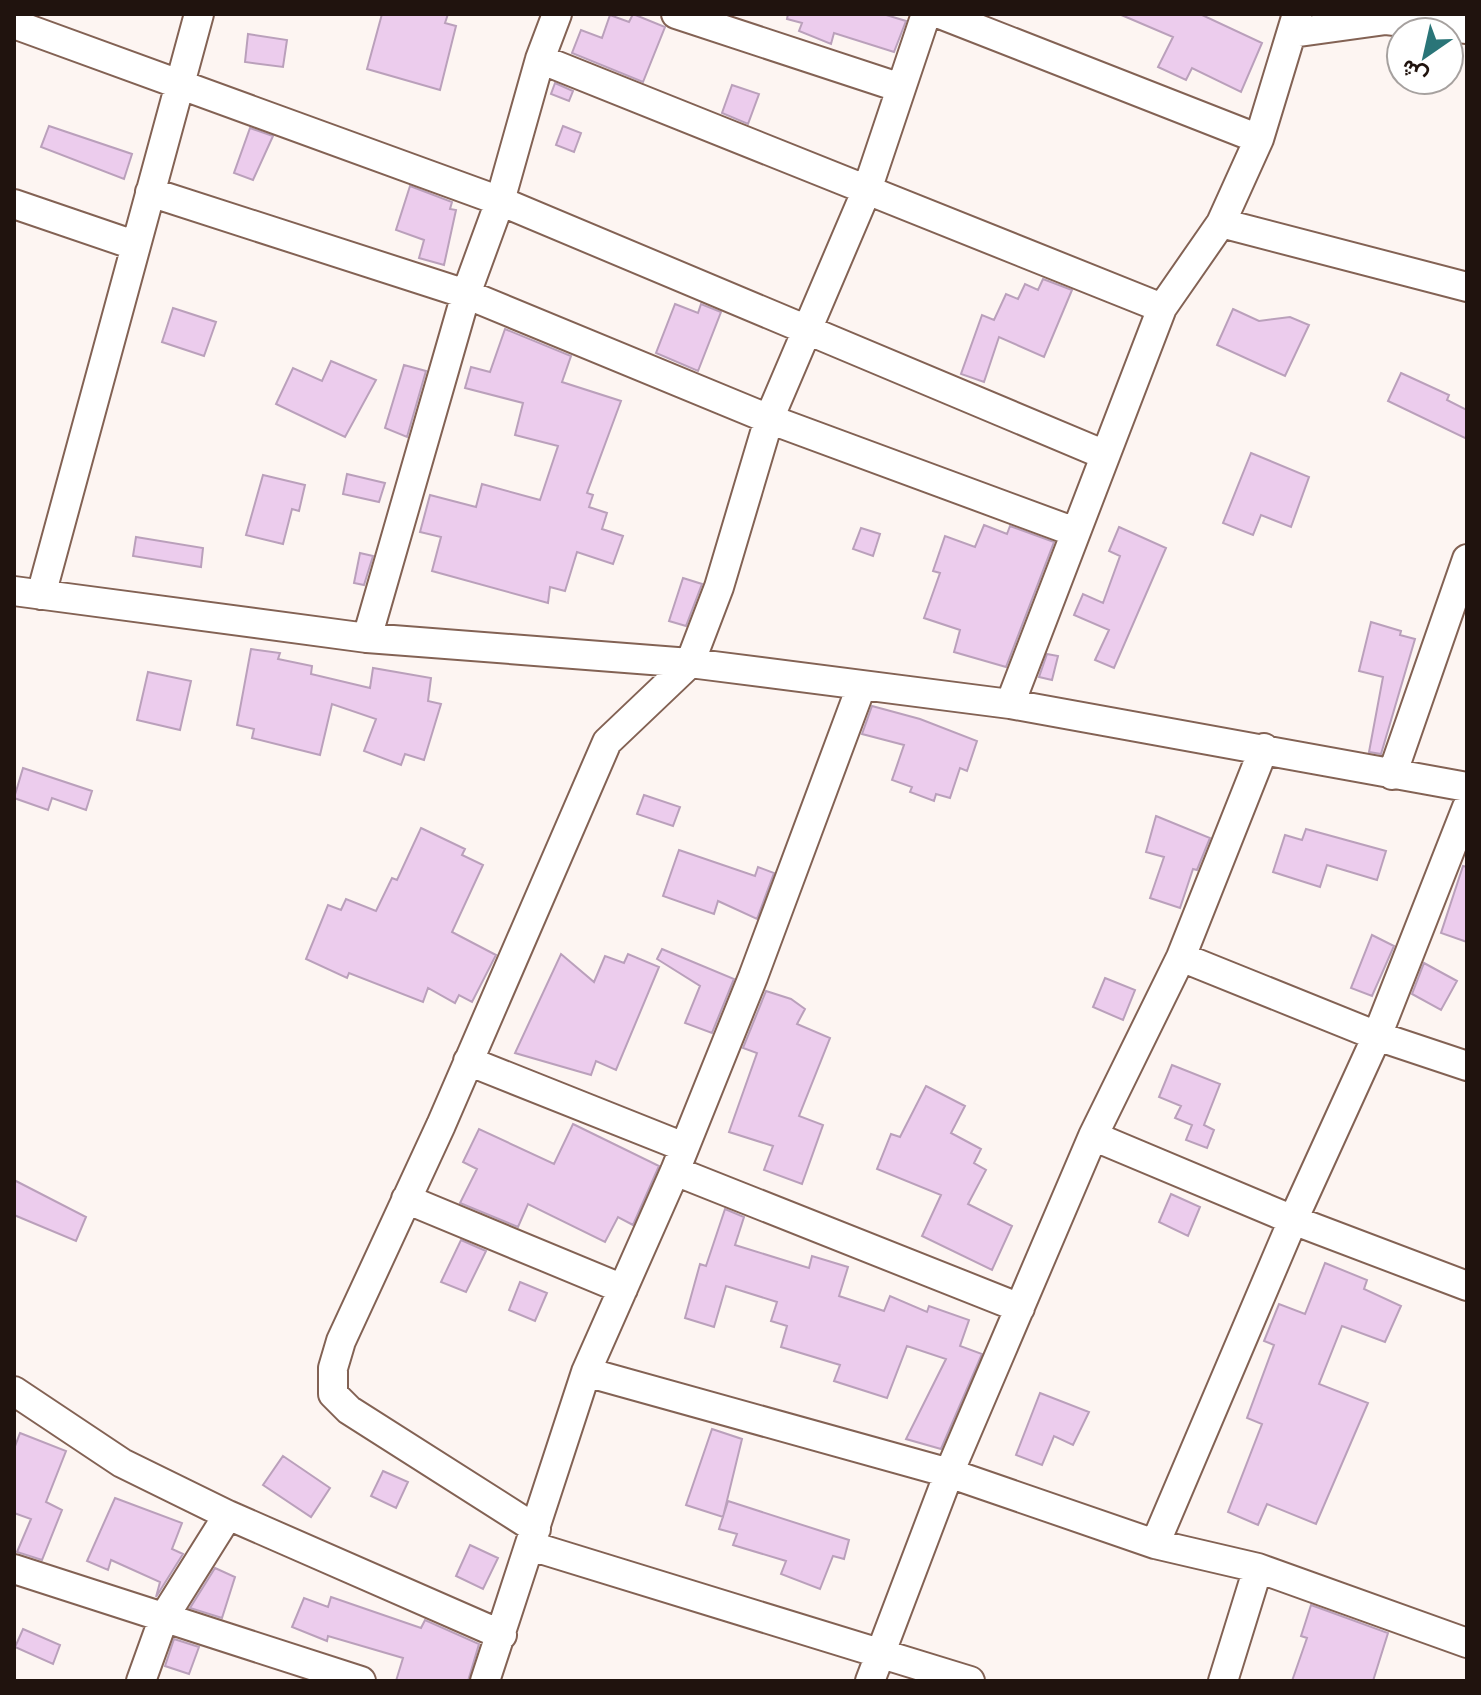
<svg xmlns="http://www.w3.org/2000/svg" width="1481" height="1695" viewBox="0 0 1481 1695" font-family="Manrope,Vazirmatn,sans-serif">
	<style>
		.building { fill: #eccced; stroke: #baa0bb; stroke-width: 2 }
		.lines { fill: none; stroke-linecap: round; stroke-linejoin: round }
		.minor-casing { stroke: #836254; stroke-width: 32 }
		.minor { stroke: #fff; stroke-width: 28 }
	</style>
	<rect width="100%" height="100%" fill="#fdf5f2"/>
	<!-- building -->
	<path class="building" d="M382,14H448L445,23L456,26L440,90L367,69Z
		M633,14L665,27L643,82L572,53L581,30L602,38L610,15L629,22Z
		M788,14H883L906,21L894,52L834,33L831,44L799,31L802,23L787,19Z
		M1119,14H1200L1262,43L1241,92L1192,68L1186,80L1158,67L1173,37Z
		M248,34L287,40L283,67L245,62Z
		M555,83L573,91L569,101L551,94Z
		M732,85L759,94L748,124L722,113Z
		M49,126L132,154L124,179L41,147Z
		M563,126L581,133L574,152L556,145Z
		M250,128L273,136L253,180L234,173Z
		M410,186L452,202L450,209L456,210L444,265L419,258L424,240L396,230Z
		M1043,279L1072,290L1044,357L999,337L984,382L961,374L982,315L994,320L1006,294L1018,299L1025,284L1038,290Z
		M675,304L698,313L701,304L721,312L698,371L656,353Z
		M173,308L216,322L204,356L162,342Z
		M1233,309L1259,321L1290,317L1309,325L1285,376L1217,345Z
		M505,329L571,356L562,382L621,401L587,493L593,495L589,507L607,513L602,529L623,536L613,564L577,552L565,591L550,587L548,603L432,571L441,537L420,532L430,495L476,507L482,484L540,500L558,446L515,435L523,403L465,388L471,367L490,372Z
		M331,361L376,380L345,437L276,404L293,368L322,381Z
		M404,365L426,371L407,437L385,428Z
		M1401,373L1449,395L1447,400L1467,410V439L1388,401Z
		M1251,453L1309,477L1291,527L1261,515L1253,535L1223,523Z
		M347,474L385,483L379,502L343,494Z
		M263,475L305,485L299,511L292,509L283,544L246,535Z
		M984,525L1007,534L1010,526L1054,542L1006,667L954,652L960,630L924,618L940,573L933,571L945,536L975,547Z
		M1119,527L1166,548L1114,668L1095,660L1109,630L1074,615L1083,594L1103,603L1120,556L1109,551Z
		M861,528L880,534L873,556L853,549Z
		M136,537L203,548L201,567L133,556Z
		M360,553L373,556L364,585L354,583Z
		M683,578L702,584L686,626L669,621Z
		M1371,622L1401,631L1400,635L1415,639L1381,754L1369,752L1383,677L1359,671Z
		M251,649L280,653L278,659L312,666L311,674L370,688L373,668L431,678L428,701L441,704L424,760L405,754L401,765L364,751L376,719L332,704L320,755L252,738L254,729L237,725Z
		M1047,654L1058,656L1052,680L1039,677Z
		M148,672L191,681L180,730L137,720Z
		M872,706L920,719L977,741L967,771L960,768L950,798L936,794L934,801L910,792L912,787L892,780L904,745L862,734Z
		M23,768L92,791L86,810L52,798L48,810L14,798Z
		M644,795L680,807L673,826L637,814Z
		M1156,816L1210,838L1197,870L1193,869L1180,908L1150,898L1164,857L1146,852Z
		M421,828L465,849L462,855L483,865L452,932L496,955L472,1002L459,995L455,1003L428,988L423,1002L349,973L347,978L306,959L328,905L341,910L346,899L376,911L392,878L397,880Z
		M1306,829L1386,851L1377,880L1327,865L1320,887L1273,872L1285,835L1302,840Z
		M679,850L755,876L758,867L774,873L757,919L718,901L714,914L663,896Z
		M1463,866L1467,867V942L1441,933Z
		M1372,935L1394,946L1372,996L1351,988Z
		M662,949L734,979L712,1033L685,1023L700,986L657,959Z
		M561,954L594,982L605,956L624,963L628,954L659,967L616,1070L596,1061L591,1075L515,1053Z
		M1424,963L1457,981L1441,1010L1412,994Z
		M1105,978L1135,990L1123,1020L1093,1007Z
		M766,991L791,999L805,1009L797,1024L830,1038L799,1116L823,1125L802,1184L764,1170L773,1146L729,1132L757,1053L743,1048Z
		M1172,1065L1220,1084L1204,1125L1214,1130L1207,1148L1186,1140L1192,1125L1175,1118L1181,1106L1159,1097Z
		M926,1086L965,1106L951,1133L981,1149L974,1163L986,1170L968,1204L1012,1226L992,1270L922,1236L941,1195L877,1169L891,1134L900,1137Z
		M573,1124L659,1166L633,1225L618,1217L605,1242L528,1204L518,1227L460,1203L477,1169L463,1162L479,1129L554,1164Z
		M14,1180L86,1217L76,1241L14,1215Z
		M1171,1194L1200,1207L1188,1236L1159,1222Z
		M725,1209L744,1217L735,1245L809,1268L812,1256L848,1267L839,1296L884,1311L890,1296L927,1312L929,1306L969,1320L960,1346L982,1354L941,1449L906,1439L946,1359L907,1346L887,1398L834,1381L840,1365L781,1347L787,1326L771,1321L777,1302L726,1286L714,1327L685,1318L700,1264L706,1266Z
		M461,1240L486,1251L466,1292L441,1282Z
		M1325,1263L1367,1280L1364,1289L1401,1306L1385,1342L1342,1326L1319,1384L1368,1403L1316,1524L1267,1504L1258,1525L1228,1512L1262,1424L1247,1418L1274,1345L1264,1341L1279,1304L1305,1314Z
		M520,1282L547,1293L535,1321L509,1310Z
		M1040,1393L1089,1412L1073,1445L1054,1436L1042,1465L1016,1455Z
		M712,1429L742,1439L723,1517L686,1505Z
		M20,1433L66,1451L46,1502L62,1510L42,1560L17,1552L31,1519L14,1513V1449Z
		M283,1456L330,1488L311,1517L263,1485Z
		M383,1471L408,1482L396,1508L371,1496Z
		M115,1498L182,1523L172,1549L183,1554L156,1597L160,1582L111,1560L108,1570L87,1561Z
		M728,1501L849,1540L844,1559L833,1556L820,1589L781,1574L786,1561L733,1545L737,1534L719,1529Z
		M470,1545L498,1558L483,1589L456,1576Z
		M215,1568L235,1577L222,1618L190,1608Z
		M331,1597L421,1628L425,1620L479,1644L468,1681H396L403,1658L328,1636L327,1641L292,1627L304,1598L328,1607Z
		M1311,1605L1388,1633L1373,1681H1292L1307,1638L1301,1636Z
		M23,1629L60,1645L53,1664L15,1647Z
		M174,1639L199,1647L189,1674L165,1666Z"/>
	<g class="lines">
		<!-- minor casing -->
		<g class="minor-casing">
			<path id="minor" d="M676,14L901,88
				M940,14L1259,139
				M14,24L500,201L1105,455
				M1292,33L1386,20L1467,29
				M540,59L1162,308
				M150,192L466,294L769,419L1075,532
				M14,204L134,245
				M1221,223L1467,287
				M14,591L367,638L690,663L1010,704L1467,787
				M41,595L199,14
				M367,638L466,294L500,201L540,59L557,14
				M1010,704L1162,308L1221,223L1259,139L1297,14
				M1392,775L1467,559
				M1181,957L1377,1036L1467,1066
				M468,1061L684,1147
				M1093,1136L1293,1220L1467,1286
				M675,1171L1020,1308
				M406,1199L623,1289
				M586,1372L949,1473L1155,1544L1258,1568L1467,1643
				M14,1391L122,1463L228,1515L502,1635
				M536,1529L349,1410L333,1394V1368L341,1341L441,1125L607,742L690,663L719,587L769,419L868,187L926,14
				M1155,1544L1293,1220L1377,1036L1467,807
				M531,1546L970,1681
				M14,1569L361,1681
				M141,1681L164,1617L228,1515
				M485,1681L586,1372L675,1171L753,977L861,687
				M870,1681L949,1473L1093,1136L1181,957L1264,748
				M1223,1681L1258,1568"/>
		</g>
		<!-- minor -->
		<use href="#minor" class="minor"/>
	</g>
	<!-- border -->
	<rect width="1481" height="1695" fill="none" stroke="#20130e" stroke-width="32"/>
	<!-- north arrow -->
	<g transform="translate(1425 56) rotate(214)"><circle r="38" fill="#ffffff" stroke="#a6a19f" stroke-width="2"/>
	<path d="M0-6L14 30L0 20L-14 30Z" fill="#2a7578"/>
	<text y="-12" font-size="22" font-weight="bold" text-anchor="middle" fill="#20130e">ش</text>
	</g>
</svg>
